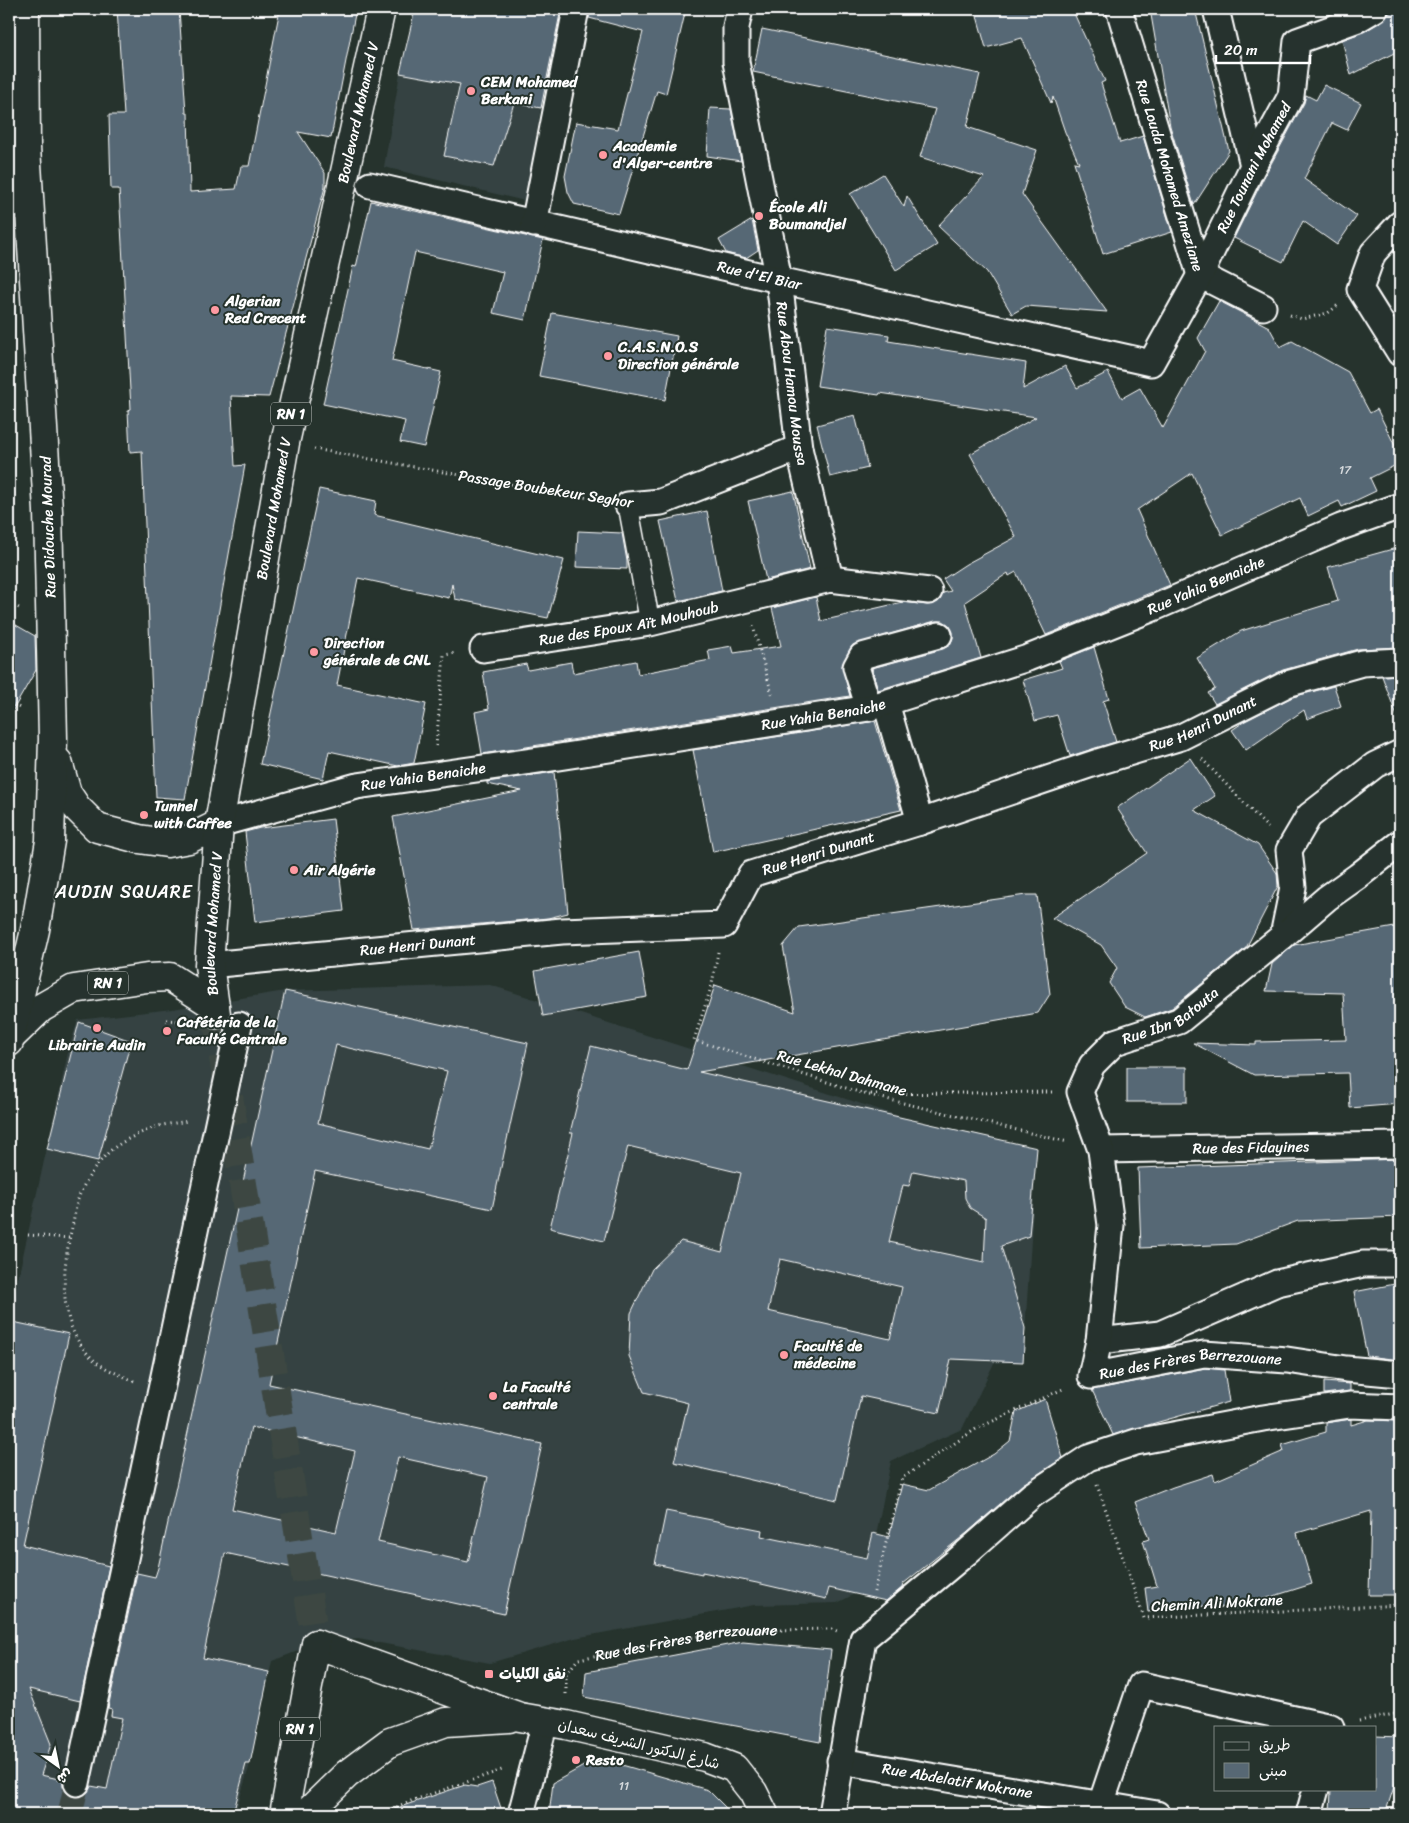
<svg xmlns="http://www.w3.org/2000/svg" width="1409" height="1823" viewBox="0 0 1409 1823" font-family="Sriracha,'Playpen Sans Arabic',sans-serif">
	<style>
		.built { fill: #354342 }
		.building { fill: #576874; stroke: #fff; fill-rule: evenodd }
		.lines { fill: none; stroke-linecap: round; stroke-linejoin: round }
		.minor-tunnel { stroke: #3c4742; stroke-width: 25; stroke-dasharray: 25 12; stroke-linecap: butt }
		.primary-tunnel { stroke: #3c4742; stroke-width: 28; stroke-dasharray: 28 14; stroke-linecap: butt }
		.pedestrian-casing { stroke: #fff; stroke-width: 22 }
		.minor-casing { stroke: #fff; stroke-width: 29 }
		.secondary-casing { stroke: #fff; stroke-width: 31 }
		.primary-casing { stroke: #fff; stroke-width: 31 }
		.path { stroke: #fff; stroke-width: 3; stroke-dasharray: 1 4; stroke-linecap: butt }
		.pedestrian { stroke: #26332d; stroke-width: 19 }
		.minor { stroke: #26332d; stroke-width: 25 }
		.secondary { stroke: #26332d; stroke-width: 28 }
		.primary { stroke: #26332d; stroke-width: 28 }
		.poi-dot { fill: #ff9aa2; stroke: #26332d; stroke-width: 2 }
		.labels { text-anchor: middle; stroke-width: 4; stroke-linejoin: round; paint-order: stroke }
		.number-label { font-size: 12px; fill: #d5d9dc }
		.shield { fill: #26332d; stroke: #bec2c0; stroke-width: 1 }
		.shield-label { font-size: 14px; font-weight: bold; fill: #fff }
		.poi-label { font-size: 15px; font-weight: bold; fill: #fff; stroke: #26332d; text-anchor: start }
		.street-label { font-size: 15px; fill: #fff; stroke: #26332d }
		.quarter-label { font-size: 18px; letter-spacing: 1px; fill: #fff; stroke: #26332d }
	</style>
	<rect width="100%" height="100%" fill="#26332d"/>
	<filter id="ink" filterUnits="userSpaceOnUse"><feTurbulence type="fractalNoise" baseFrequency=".02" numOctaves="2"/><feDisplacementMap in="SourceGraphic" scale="10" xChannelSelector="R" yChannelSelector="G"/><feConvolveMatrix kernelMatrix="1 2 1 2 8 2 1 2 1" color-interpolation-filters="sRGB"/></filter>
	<g filter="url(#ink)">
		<!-- built -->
		<path class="built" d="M415,9H563L541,108L525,201L384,167L400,73Z
			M490,985L924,1124L1037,1148L1023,1362L994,1363L962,1429L891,1461L865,1589L837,1603L754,1605L575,1638L490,1663L358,1639L316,1644L272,1661L250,1764L235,1814H9V1319L69,1048L78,1020L172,1009L285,991Z"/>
		<!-- building -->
		<path class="building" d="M117,9H179L186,113H188L190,192L236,189L241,166H249L280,9H356L331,138L298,132L325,173V187L269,397L231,396L235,466L245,465L185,799L156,797L142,451L130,452L128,410L131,409L119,189H111L109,115H124Z
			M415,9H561L541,108L514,103L494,166L444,156L460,84L400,73Z
			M590,9H686L666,94L657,91L619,214L574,204L568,192L565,176L576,122L618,129L643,32L589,18Z
			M975,9H1072L1105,81L1101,83L1120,143L1143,136L1172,232L1103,254L1074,162L1079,163L1065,132L1053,97L1051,103L1022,38L986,48Z
			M1150,9H1195L1229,151L1194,205L1170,126Z
			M1398,9H1400V50L1351,75L1342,40L1365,31L1382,21L1388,14Z
			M762,29L980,74L967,127L1037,150L1022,194L1107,312L1026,306L1012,314L987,272L938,226L984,177L920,157L935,109L753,72Z
			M1324,85L1361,103L1347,130L1332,123L1304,179L1357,216L1337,245L1303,221L1283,262L1234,238L1266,173L1304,103L1306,95L1316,100Z
			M710,108L731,109L741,161L707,156Z
			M883,174L904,207L907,196L937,245L896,270L850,194Z
			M371,201L543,240L525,320L493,313L503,272L415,252L392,361L441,372L424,447L400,442L405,421L323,404L353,266L356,267Z
			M752,220L758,250L746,258L726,253L719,240Z
			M1219,301L1269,327L1280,347L1292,341L1348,372L1370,413L1377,409L1400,456V463L1370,478L1376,491L1342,507L1339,501L1308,516L1300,498L1222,535L1192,473L1137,510L1170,585L1046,635L1016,572L1009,576L1008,573L965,602L981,658L878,690L872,668L943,649L950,645L953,638V632L949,625L943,621H935L853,645L842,666L850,696L482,754L475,712L489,709L483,672L526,664L528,670L571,662L573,673L636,661L638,674L710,660L708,650L732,646L734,653L781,646L772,608L816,597L821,621L903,602L927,605L934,604L940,600L943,593L951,591L943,579L966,564L1016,537L970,454L1036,417L880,393L879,395L817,386L827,326L889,335L888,341L1026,363L1023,389L1065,366L1077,388L1108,372L1122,398L1140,388L1163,428L1205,351L1198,338Z
			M552,313L677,336L665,400L539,376Z
			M855,415L868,468L830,477L817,425Z
			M319,489L376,501L374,515L564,560L548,618L455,599L452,584L449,598L358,578L337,685L426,704L414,763L398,766L329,751L323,779L260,764Z
			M793,491L810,569L766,580L748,501Z
			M707,511L722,591L678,601L660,521Z
			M578,531L622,533L627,561V569L576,567Z
			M1400,547V647L1358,649L1283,670L1215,704L1208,693L1215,689L1197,658L1241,631L1338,601L1328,567Z
			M9,621L35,636L36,670L9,717Z
			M1094,647L1109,699L1103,701L1116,742L1070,756L1057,715L1035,721L1023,680L1062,668L1059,661Z
			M1400,675V719H1398L1382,676Z
			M1334,686L1341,706L1307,719L1304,710L1246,750L1232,730L1245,721L1292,697Z
			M875,721L901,810L713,852L693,750Z
			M1190,758L1215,796L1194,810L1258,845L1277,873L1278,886L1246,948L1172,1008L1145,1017L1125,1007L1109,983L1117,968L1101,945L1052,918L1147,853L1117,808Z
			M554,772L568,913L548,918L414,930L393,817L522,791L487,784V782Z
			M333,819L344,911L255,922L245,832L260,828Z
			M1026,895H1037L1050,994L1038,1013L699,1072L1037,1148L1029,1236L1001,1246L1025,1328L1023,1362L951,1359L939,1413L861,1396L837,1500L674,1462L688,1403L644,1392L629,1356L631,1313L652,1269L681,1241L722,1252L741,1173L628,1146L604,1241L550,1228L573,1133H570L591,1046L687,1070L715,985L795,1012L783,946L799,927ZM913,1171L964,1181L965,1198L970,1208L986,1218L984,1262L889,1242L903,1185L909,1186ZM780,1259L902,1287L890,1339L768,1311Z
			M1400,926V1104L1350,1108L1348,1073L1254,1075L1193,1043L1256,1045V1042L1346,1040L1343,993L1266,991L1272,964L1294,945Z
			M639,952L647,997L543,1016L535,971Z
			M285,991L528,1043L492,1209L315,1171L269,1384L542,1444L504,1614L225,1553L203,1658L269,1672L250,1764H246L233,1814H24L9,1812V1344L13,1322L69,1334L23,1545L109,1566L80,1701L29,1689L51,1744L41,1775L63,1780V1787L67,1793L74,1797H81L87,1793L91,1786L107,1789L122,1718L111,1716L112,1709L108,1708L137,1573L155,1577L158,1568ZM336,1045L447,1071L428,1149L318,1123ZM251,1427L355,1451L336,1532L232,1509ZM398,1457L488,1477L468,1562L378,1542Z
			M79,1022L131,1041L98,1161L47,1149Z
			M1127,1067H1187V1102H1127Z
			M1400,1159V1217L1298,1221L1236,1244L1141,1248L1138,1168Z
			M1400,1283V1360L1367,1356L1354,1292Z
			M1205,1368L1224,1370L1229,1402L1113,1435L1092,1390Z
			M1324,1382L1350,1384V1391L1324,1394Z
			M1045,1399L1063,1458L1023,1484L967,1533L903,1584L902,1588L886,1601L829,1588L826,1599L757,1583L702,1572V1574L655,1564L666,1511L762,1530L761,1536L867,1558L873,1533L889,1537L902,1484L929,1490L994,1454L1010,1441L1016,1412Z
			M1351,1419V1425L1368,1420L1400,1421V1595H1369L1371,1511L1297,1533L1312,1584L1236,1608L1198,1606L1148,1612L1145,1588L1157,1586L1143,1541L1149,1539L1135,1502L1173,1487L1213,1474L1215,1481L1284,1451L1282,1445L1326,1432V1423Z
			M743,1642L831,1650L820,1742L584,1697L586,1672Z
			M1375,1736L1400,1737V1769L1385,1814H1330L1331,1789H1375Z
			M598,1758L708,1790L732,1814H549L553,1783Z
			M492,1782L503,1814H392L391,1810L465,1785L477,1787Z"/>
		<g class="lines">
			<!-- minor-tunnel -->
			<path class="minor-tunnel" d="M70,1814L77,1783"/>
			<!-- primary-tunnel -->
			<path class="primary-tunnel" d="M216,1014L316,1644"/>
			<!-- pedestrian casing -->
			<g class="pedestrian-casing">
				<path id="pedestrian" d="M628,505L650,623"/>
			</g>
			<!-- minor casing -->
			<g class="minor-casing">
				<g id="minor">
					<path id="s2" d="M740,9L736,27V62L779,280L799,448L830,579"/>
					<path id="s3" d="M1119,9L1200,275L1263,307"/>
					<path d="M1216,9L1253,166"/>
					<path id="s4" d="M370,185L779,280L1151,363L1200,275L1253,166L1291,96L1297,41L1358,19L1375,9"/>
					<path d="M534,224L576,9"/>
					<path d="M1400,224L1373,253L1360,289L1400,353"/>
					<path d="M628,505L661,502L799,448"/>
					<path id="s5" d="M483,649L650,623L830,579L929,591"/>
					<path d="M886,703L920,822"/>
					<path d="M869,708L856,667L862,656L939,635"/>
					<path id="s6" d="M219,824L357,786L546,759L869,708L1028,658L1156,607L1341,527L1400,506"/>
					<path d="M1283,936L1293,887L1289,850L1309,816L1375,765L1400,753"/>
					<path id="s7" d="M209,965L562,931L724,925L751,874L920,822L1098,762L1181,737L1287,684L1362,663L1400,661"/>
					<path id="s8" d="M1101,1150L1400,1145"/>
					<path id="s9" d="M1400,1264H1363L1277,1283L1160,1334L1099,1341L1091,1376L1204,1354L1287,1360L1346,1369L1400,1374"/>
					<path id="s10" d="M1099,1341L1111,1225L1101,1150L1080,1092L1092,1065L1115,1042L1179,1021L1283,936L1327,898L1358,876L1400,843"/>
					<path id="s11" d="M840,1761L1157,1814"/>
					<path d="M77,1783L239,1025"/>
					<path d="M1101,1804L1141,1685L1331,1727"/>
					<path d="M521,1814L545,1722"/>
					<path d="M832,1814L863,1639L966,1553L1032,1495L1088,1458L1136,1442L1263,1418L1350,1405L1400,1407"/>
					<path d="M1309,1814L1316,1789"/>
				</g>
			</g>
			<!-- secondary casing -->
			<g class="secondary-casing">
				<path id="secondary" d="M316,1644L520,1717L566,1725L705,1757L734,1768L753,1792L764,1814
					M306,1814L347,1774L390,1742L446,1722L509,1718"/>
			</g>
			<!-- primary casing -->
			<g class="primary-casing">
				<g id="primary">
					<path d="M58,762L67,793L77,808L97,828L139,839L167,843L189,839L219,824"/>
					<path id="s12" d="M216,1014L209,965L219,824L285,443L381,9"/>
					<path d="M10,1038L41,1008L74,989L147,978L170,977L215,1006"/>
					<path d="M9,1042L35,930L50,841L53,739L48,511L26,147L25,9"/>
					<path d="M284,1814L316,1644"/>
				</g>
			</g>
			<!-- path -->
			<g class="path">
				<path d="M1290,315L1302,319L1328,313L1338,305"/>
				<path d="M314,449L600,500"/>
				<path d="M9,491L16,495"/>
				<path d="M9,603L19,608"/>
				<path d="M753,626L772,694"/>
				<path d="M9,703L22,709"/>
				<path d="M436,746L444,655L456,653"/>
				<path d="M1202,759L1268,828"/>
				<path d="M718,952L712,984L694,1040L865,1094L1068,1142"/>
				<path d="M166,1020L181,1021"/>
				<path d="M871,1094L1052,1092"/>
				<path d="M28,1235L69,1238"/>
				<path d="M134,1381C121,1375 104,1369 94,1360C55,1325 62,1268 73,1223C75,1214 76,1203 80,1194C86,1179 97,1164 108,1153C119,1142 140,1133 155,1127C165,1124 177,1123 188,1121"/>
				<path d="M1097,1485L1144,1618L1400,1605"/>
				<path d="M874,1592L902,1478L976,1429L1065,1388"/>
				<path id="s1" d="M566,1694V1674L578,1659L726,1631L832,1629L837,1631"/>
				<path d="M1359,1721L1400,1713"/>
				<path d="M378,1814L411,1801L502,1770"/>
			</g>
			<!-- pedestrian -->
			<use href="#pedestrian" class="pedestrian"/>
			<!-- minor -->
			<use href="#minor" class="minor"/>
			<!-- secondary -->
			<use href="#secondary" class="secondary"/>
			<!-- primary -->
			<use href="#primary" class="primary"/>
		</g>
	</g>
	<!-- markers -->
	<g class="poi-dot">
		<circle cx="471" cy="91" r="5"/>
		<circle cx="603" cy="155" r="5"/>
		<circle cx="759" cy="216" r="5"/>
		<circle cx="215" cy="310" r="5"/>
		<circle cx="608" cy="356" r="5"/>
		<circle cx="314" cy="652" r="5"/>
		<circle cx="144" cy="815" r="5"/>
		<circle cx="294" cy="870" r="5"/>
		<circle cx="97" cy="1028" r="5"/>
		<circle cx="167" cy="1031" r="5"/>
		<circle cx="784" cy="1355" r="5"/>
		<circle cx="493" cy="1396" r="5"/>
		<rect x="484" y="1669" width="10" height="10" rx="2.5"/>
		<circle cx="576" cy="1760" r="5"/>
	</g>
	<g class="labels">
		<!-- number labels -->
		<g class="number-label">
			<text x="1345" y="474">17</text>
			<text x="624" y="1790">11</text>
		</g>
		<!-- shield labels -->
		<g class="shield">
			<rect x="271" y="402.5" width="40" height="23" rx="4"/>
			<rect x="88" y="971.5" width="40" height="23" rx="4"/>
			<rect x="280" y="1717.5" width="40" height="23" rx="4"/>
		</g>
		<g class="shield-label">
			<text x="291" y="419">RN 1</text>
			<text x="108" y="988">RN 1</text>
			<text x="300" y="1734">RN 1</text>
		</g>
		<!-- poi labels -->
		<g class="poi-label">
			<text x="481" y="87">CEM Mohamed<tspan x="481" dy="17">Berkani</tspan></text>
			<text x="613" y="151">Academie<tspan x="613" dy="17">d'Alger-centre</tspan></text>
			<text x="769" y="212">École Ali<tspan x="769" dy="17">Boumandjel</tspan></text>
			<text x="225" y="306">Algerian<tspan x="225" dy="17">Red Crecent</tspan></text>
			<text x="618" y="352">C.A.S.N.O.S<tspan x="618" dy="17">Direction générale</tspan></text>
			<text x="324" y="648">Direction<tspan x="324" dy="17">générale de CNL</tspan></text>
			<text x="154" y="811">Tunnel<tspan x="154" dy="17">with Caffee</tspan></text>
			<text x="304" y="875">Air Algérie</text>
			<text x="177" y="1027">Cafétéria de la<tspan x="177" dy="17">Faculté Centrale</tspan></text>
			<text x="97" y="1050" text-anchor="middle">Librairie Audin</text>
			<text x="794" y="1351">Faculté de<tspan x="794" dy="17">médecine</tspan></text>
			<text x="503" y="1392">La Faculté<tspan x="503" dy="17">centrale</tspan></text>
			<text x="499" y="1679">نفق الكليات</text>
			<text x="586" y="1765">Resto</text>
		</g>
		<!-- street labels -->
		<g class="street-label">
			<text dy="5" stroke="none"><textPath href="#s12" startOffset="916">Boulevard Mohamed V</textPath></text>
			<text dy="5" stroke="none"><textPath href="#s4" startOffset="1022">Rue Tounani Mohamed</textPath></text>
			<text dy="5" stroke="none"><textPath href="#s3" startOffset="174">Rue Louda Mohamed Ameziane</textPath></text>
			<text dy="5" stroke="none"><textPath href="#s4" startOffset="400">Rue d'El Biar</textPath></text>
			<text dy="5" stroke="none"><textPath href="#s2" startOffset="380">Rue Abou Hamou Moussa</textPath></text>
			<text transform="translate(546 489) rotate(9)" y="5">Passage Boubekeur Seghor</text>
			<text dy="5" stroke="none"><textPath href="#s12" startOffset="511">Boulevard Mohamed V</textPath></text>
			<text transform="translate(48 527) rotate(-92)" y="5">Rue Didouche Mourad</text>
			<text dy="5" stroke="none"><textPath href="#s6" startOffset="1020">Rue Yahia Benaiche</textPath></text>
			<text dy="5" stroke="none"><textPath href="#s5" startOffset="148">Rue des Epoux Aït Mouhoub</textPath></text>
			<text dy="5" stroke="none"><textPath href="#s6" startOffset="615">Rue Yahia Benaiche</textPath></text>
			<text dy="5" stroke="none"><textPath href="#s7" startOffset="1051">Rue Henri Dunant</textPath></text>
			<text dy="5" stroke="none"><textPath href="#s6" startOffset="210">Rue Yahia Benaiche</textPath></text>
			<text dy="5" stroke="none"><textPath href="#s7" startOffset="645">Rue Henri Dunant</textPath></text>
			<text dy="5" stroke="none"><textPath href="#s12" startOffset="91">Boulevard Mohamed V</textPath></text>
			<text dy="5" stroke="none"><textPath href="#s7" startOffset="210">Rue Henri Dunant</textPath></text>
			<text dy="5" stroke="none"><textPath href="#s10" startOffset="378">Rue Ibn Batouta</textPath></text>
			<text transform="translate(842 1073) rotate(16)" y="5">Rue Lekhal Dahmane</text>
			<text dy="5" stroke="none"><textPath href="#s8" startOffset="150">Rue des Fidayines</textPath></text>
			<text dy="5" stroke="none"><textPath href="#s9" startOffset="451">Rue des Frères Berrezouane</textPath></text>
			<text transform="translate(1217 1603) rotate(-3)" y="5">Chemin Ali Mokrane</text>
			<text dy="5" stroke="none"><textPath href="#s1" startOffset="149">Rue des Frères Berrezouane</textPath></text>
			<text transform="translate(639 1744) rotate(14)" y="5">شارغ الدكتور الشريف سعدان</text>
			<text dy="5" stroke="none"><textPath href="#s11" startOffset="119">Rue Abdelatif Mokrane</textPath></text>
		</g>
		<!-- quarter labels -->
		<g class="quarter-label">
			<text x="124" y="898">AUDIN SQUARE</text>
		</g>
	</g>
	<!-- margin -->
	<rect width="1409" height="1823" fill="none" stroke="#26332d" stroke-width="30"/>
	<rect x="15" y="15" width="1379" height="1793" fill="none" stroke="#fff" stroke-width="2" filter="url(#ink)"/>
	<!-- legend -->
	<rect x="1214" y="1726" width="162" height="65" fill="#26332d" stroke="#7d8581"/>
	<rect x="1224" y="1742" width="25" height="8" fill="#26332d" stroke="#7d8581"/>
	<text x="1259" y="1750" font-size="15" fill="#ffffff">طريق</text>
	<rect x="1224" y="1763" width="25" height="15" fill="#576874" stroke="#7d8581"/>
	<text x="1259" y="1776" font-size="15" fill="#ffffff">مبنى</text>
	<!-- north arrow -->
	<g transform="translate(58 1766) rotate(147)" stroke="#26332d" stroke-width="4" paint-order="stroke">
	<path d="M0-4L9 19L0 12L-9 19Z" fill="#ffffff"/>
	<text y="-8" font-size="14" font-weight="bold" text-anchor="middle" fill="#ffffff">ش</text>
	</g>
	<!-- scale -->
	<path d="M1216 55v8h94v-8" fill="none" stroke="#ffffff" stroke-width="2.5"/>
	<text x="1224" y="55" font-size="15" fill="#ffffff" stroke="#26332d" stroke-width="4" paint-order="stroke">20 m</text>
</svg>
